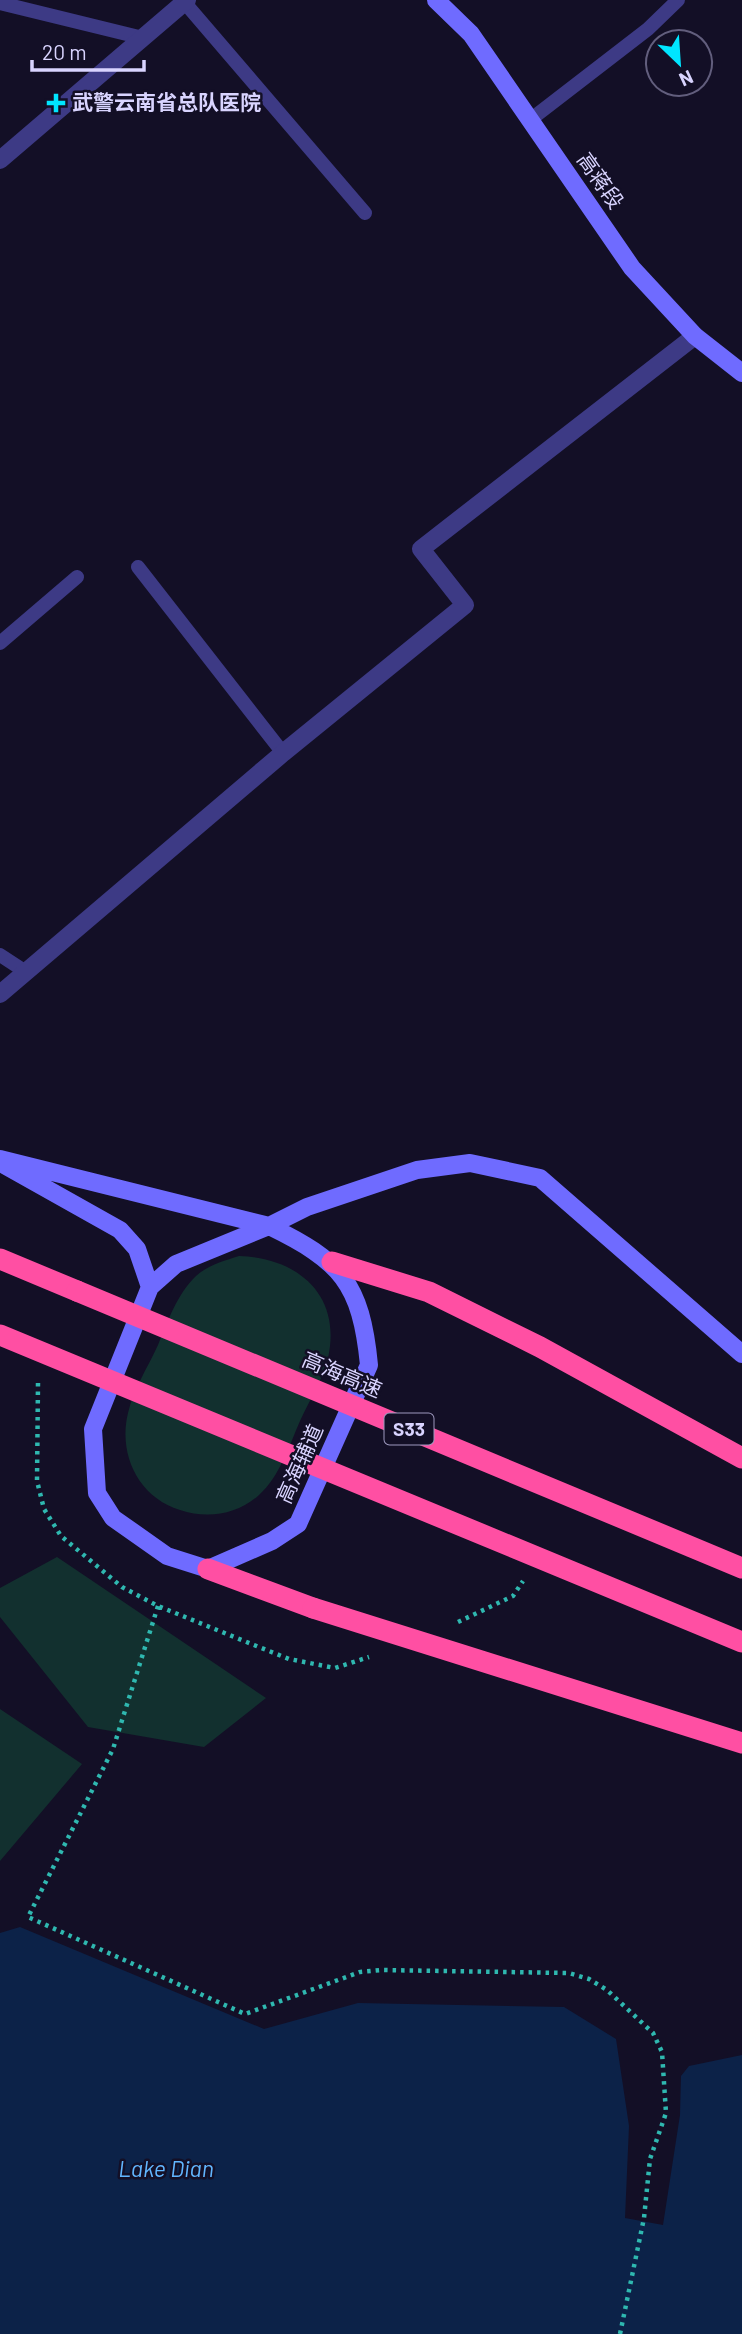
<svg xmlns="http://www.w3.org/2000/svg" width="742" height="2334" viewBox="0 0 742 2334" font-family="Barlow,'Noto Sans SC',sans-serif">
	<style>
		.green { fill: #12302f }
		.water { fill: #0c2248 }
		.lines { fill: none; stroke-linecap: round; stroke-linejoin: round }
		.path { stroke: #2fb8b0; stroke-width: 4.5; stroke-dasharray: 3.5 5; stroke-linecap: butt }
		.lane { stroke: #3d3a85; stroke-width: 14 }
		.street { stroke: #3d3a85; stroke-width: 18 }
		.secondary { stroke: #6f6bff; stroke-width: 18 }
		.highway { stroke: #ff4fa3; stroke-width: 21 }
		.highway-bridge { stroke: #ff4fa3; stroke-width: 21 }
		.poi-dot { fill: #00e5ff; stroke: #130f26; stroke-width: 2.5 }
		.labels { text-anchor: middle; stroke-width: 5; stroke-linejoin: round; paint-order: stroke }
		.shield { fill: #130f26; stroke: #9e99be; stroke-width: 2 }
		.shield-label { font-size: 19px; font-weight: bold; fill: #d9d4ff }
		.poi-label { font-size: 21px; font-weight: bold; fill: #d9d4ff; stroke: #130f26; text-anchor: start }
		.street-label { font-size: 21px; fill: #d9d4ff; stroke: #130f26 }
		.water-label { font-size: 23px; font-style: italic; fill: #62b6ff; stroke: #130f26 }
	</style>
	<rect width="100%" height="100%" fill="#130f26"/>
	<!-- green -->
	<path class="green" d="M239,1256C298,1258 342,1295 328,1358C323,1379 309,1401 300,1421C289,1446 280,1476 259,1495C237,1515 207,1519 180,1510C138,1497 118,1454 128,1413C133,1390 148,1367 158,1345C168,1321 177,1294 196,1276C208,1265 224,1261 239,1256Z
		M57,1557L266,1698L204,1747L88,1727L0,1617V1588Z
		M0,1709L82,1764L0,1861Z"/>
	<!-- water -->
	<path class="water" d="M20,1927L264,2029L358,2003L564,2007L616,2039L629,2126L625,2218L663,2225L680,2115L681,2076L689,2066L742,2055V2334H0V1933Z"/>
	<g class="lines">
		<!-- path -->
		<path class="path" d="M38,1383L37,1481L44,1509L61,1536L122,1587L158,1606L254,1645L289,1659L335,1668L369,1657
			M158,1606L113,1749L28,1917L245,2014L360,1972L381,1970L569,1973L589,1979L607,1990L653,2033L662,2052L666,2113L650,2159L644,2218L620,2334
			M458,1622L513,1596L523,1581"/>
		<!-- lane -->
		<path class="lane" d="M0,3L143,38
			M185,3L365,213
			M530,120L648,29L678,0
			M138,567L283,753
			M0,643L77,577
			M0,955L26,972"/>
		<!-- street -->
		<path class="street" d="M0,160L187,0
			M0,994L283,753L465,605L421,549L695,336"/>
		<!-- secondary -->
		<path class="secondary" d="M436,0L471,34L632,268L695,336L742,373
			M0,1159L269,1226L307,1207L417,1170L470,1163L540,1178L742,1354
			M6,1166L120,1230L137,1249L150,1287
			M269,1226C341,1261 361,1283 369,1365L298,1524L272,1541L208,1569L167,1556L113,1518L97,1493L93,1429L150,1287L176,1264Z"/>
		<!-- highway -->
		<path class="highway" d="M0,1259L77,1291
			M332,1262L429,1292L540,1347L742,1458
			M208,1569L313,1608"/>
		<!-- highway-bridge -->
		<path class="highway-bridge" d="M77,1291L742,1568
			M0,1335L742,1642
			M313,1608L742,1743"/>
	</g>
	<!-- markers -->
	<path class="poi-dot" d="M52.5 92.5h7v7h7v7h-7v7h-7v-7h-7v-7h7z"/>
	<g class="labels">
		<!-- shield labels -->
		<rect class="shield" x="384.5" y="1413.5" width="49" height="31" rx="5"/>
		<g class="shield-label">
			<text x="409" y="1436">S33</text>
		</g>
		<!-- poi labels -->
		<g class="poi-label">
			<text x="72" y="110">武警云南省总队医院</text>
		</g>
		<!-- street labels -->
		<g class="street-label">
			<text transform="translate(600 181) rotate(55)" y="7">高蒋段</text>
			<text transform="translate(342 1375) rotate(23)" y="7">高海高速</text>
			<text transform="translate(300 1464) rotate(-66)" y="7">高海辅道</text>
		</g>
		<!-- water labels -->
		<g class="water-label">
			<text x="166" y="2177">Lake Dian</text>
		</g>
	</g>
	<!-- north arrow -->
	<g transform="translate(679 63) rotate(155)"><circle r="33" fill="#130f26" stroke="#625e7d" stroke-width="2"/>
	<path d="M0-5L12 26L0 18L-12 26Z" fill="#00e5ff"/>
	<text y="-10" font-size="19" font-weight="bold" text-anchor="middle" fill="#d9d4ff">N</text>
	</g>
	<!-- scale -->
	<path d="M32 60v10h112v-10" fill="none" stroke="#d9d4ff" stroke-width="3.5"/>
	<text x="42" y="60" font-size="21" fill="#d9d4ff" stroke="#130f26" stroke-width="5" paint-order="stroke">20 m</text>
</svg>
